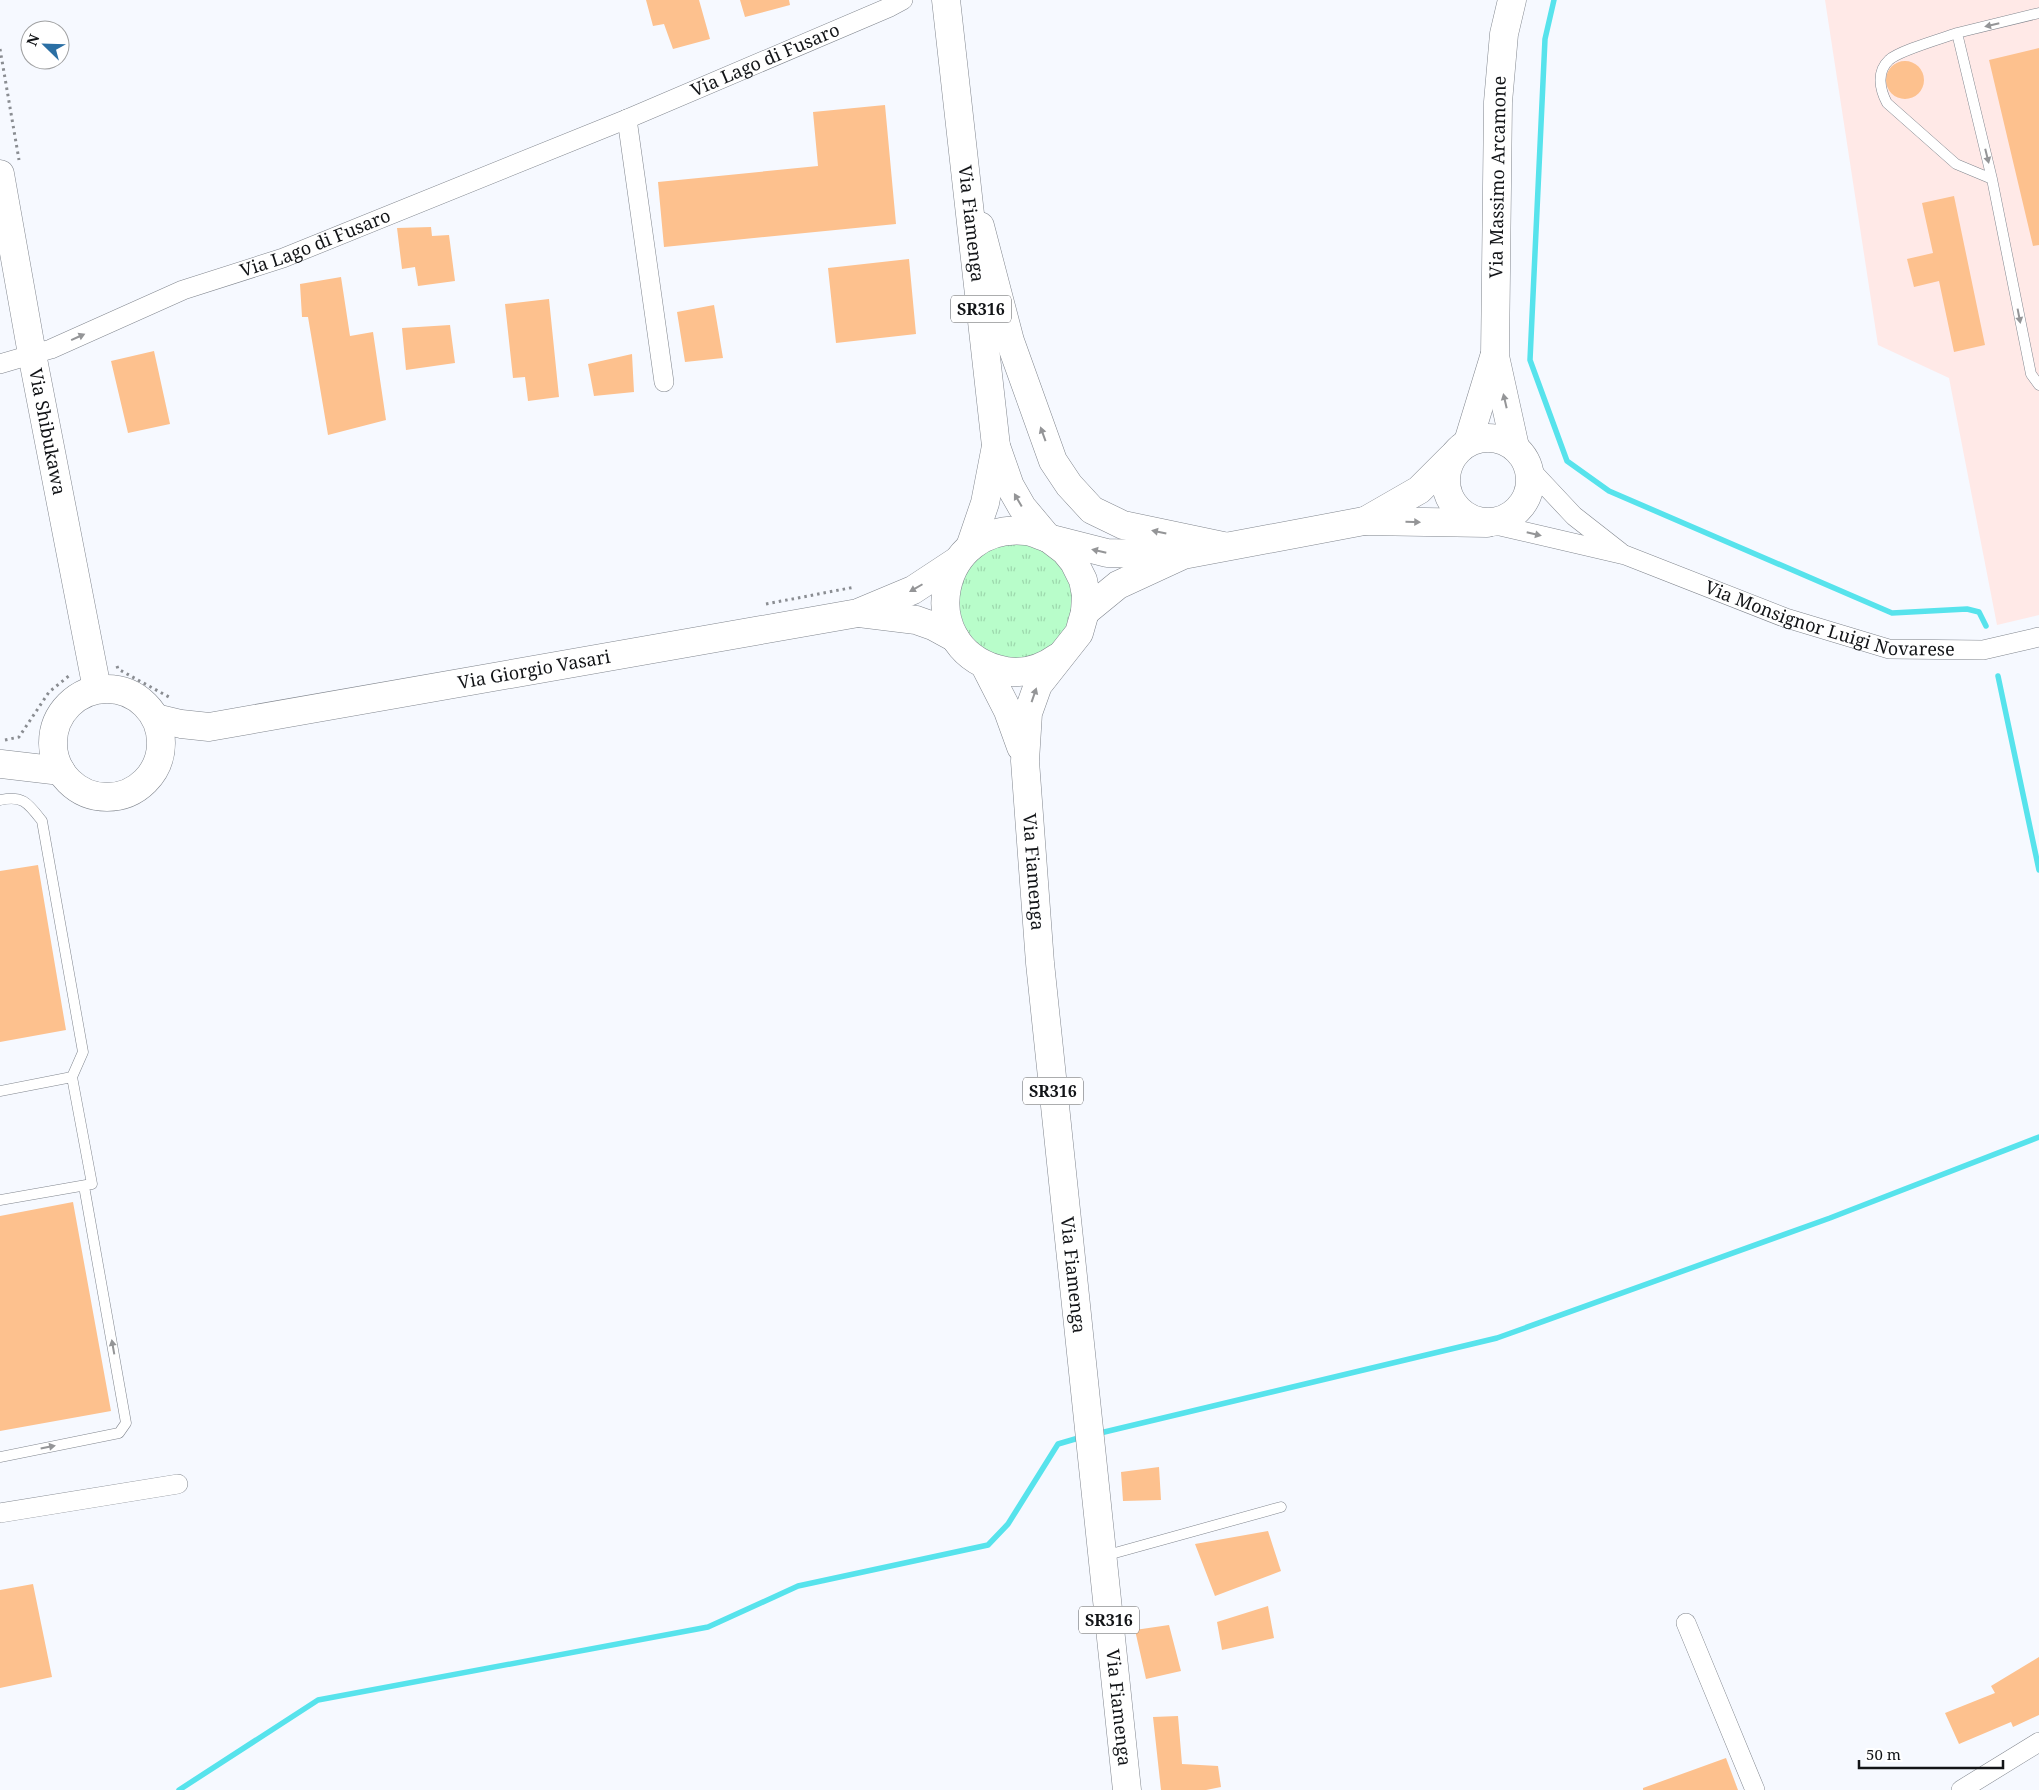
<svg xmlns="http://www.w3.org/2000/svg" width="2039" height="1790" viewBox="0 0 2039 1790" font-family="'Noto Serif',serif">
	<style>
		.medical { fill: #ffe9e7 }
		.grass { fill: url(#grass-tufts) }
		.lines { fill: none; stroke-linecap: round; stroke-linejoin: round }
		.stream { stroke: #57e3ec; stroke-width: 5.5 }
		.building { fill: #fdc18e }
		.lane-casing { stroke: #81868e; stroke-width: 11 }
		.street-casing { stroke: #81868e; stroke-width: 20 }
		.secondary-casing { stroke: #81868e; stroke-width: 29 }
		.primary-casing { stroke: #81868e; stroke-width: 29 }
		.path { stroke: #8a8d92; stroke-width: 3; stroke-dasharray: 2.5 4; stroke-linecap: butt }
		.lane { stroke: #fff; stroke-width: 10 }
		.street { stroke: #fff; stroke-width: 19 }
		.secondary { stroke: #fff; stroke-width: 28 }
		.primary { stroke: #fff; stroke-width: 28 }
		.oneway { fill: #949597 }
		.labels { text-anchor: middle; stroke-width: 4; stroke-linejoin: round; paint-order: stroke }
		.shield { fill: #fff; stroke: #595a5d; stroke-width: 1 }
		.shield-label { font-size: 16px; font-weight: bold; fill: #121417 }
		.street-label { font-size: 18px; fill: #121417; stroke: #fff }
	</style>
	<defs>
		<pattern id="grass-tufts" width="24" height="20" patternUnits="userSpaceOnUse" patternTransform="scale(1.25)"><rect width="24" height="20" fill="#b8fdca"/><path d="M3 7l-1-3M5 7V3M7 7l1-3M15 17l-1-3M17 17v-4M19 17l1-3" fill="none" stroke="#9dd8ad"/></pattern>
	</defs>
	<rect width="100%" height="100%" fill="#f6f9ff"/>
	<!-- medical -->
	<path class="medical" d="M1825,0H2039V615L1997,625L1949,378L1878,345Z"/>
	<!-- grass -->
	<path class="grass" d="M959 601a57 57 0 1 1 114 0a57 57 0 1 1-114 0Z"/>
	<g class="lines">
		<!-- stream -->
		<path class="stream" d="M1554,0L1545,39L1530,360L1567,461L1609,491L1892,613L1967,609L1979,612L1986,626
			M1998,676L2039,870
			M1096,1434L1497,1338L1830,1218L2039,1137
			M179,1790L318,1700L708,1627L798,1586L988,1545L1008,1524L1058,1444L1082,1437"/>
	</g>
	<!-- building -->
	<path class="building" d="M646,0H699L710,39L673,49L664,24L653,26Z
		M740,0H789L790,5L745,17Z
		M2039,48V245L2033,246L1989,60Z
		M1886 80a19 19 0 1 1 38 0a19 19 0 1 1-38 0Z
		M885,105L896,224L664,247L658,182L818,166L813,112Z
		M1954,196L1985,345L1954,352L1939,281L1914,287L1907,259L1933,253L1922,203Z
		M431,227L432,236L449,235L455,281L418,286L415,267L402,269L397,228Z
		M909,259L916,334L836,343L828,268Z
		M341,277L350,336L373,332L386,420L328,435L308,317H302L300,284Z
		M549,299L559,397L528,401L525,377L513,378L505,304Z
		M714,305L723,358L685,362L677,312Z
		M450,325L455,363L406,370L402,328Z
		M154,351L170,424L128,433L111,361Z
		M632,354L634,392L594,396L588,364Z
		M38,865L66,1030L0,1042V871Z
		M73,1202L111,1411L0,1431V1216Z
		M1159,1467L1161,1500L1123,1501L1121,1472Z
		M1268,1531L1281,1571L1215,1596L1195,1544Z
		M33,1584L52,1677L0,1688V1590Z
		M1268,1606L1274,1638L1222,1650L1217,1622Z
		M1169,1625L1181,1671L1146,1679L1135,1630Z
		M2039,1657V1715L2013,1727L2011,1722L1959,1744L1945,1713L1995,1693L1991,1686Z
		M1178,1716L1182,1764L1218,1766L1221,1787L1206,1790H1161L1153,1717Z
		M1726,1758L1738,1790H1643V1788Z"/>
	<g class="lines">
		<!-- lane casing -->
		<g class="lane-casing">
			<path id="lane" d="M2039,13L1957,33L1992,179L2031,374L2039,385
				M1957,33C1943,38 1898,51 1889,60C1876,72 1880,90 1887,103L1956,164L1992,179
				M0,800C23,795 28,803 42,821L83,1052L72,1077L0,1091
				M0,1200L92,1184L72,1077
				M0,1457L119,1433L126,1423L84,1186
				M1104,1556L1281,1507"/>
		</g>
		<!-- street casing -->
		<g class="street-casing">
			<g id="street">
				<path d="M627,119L664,382"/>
				<path id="s1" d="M0,364L51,349L183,290L283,258L627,119L890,7L903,0"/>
				<path d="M1529,468L1574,516L1620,552"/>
				<path id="s2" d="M1487,523L1625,555L1786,618L1889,649L1983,650L2039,637"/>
				<path d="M0,1513L178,1484"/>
				<path d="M1686,1623L1755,1790"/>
				<path d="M1961,1790L2039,1742"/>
			</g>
		</g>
		<!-- secondary casing -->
		<g class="secondary-casing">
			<g id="secondary">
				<path d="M1512,0L1504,34L1498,102L1495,356L1515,447"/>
				<path id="s3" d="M0,174L32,354L97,689"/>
				<path d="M980,226L1010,341L1053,461L1069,485L1092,510L1123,525L1223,546"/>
				<circle cx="1488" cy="480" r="42"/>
				<path d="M1468,442L1494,357"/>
				<path d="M1365,521L1419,490L1452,457"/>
				<path d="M1048,538L1107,553L1176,555"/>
				<path d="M1085,612L1118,585L1183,555L1364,521L1487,523"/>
				<path d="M859,613L916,620L933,626L955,638"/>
				<circle cx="107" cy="743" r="54"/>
				<path id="s4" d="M156,718L181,724L209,727L858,613L913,590L957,561"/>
				<path d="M1,764L61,771"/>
			</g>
		</g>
		<!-- primary casing -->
		<g class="primary-casing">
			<g id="primary">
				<path id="s5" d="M946,0L996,446L1010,486L1022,507L1048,538L1065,551L1074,562L1083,580L1086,595L1085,612L1079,633L1038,685L1028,713L1025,761L1040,963L1127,1790"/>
				<path d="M1048,538C1041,536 1033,532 1026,531C938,522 913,644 997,669C1019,676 1040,670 1058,657"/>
				<path d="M970,547L985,503L996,446"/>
				<path d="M985,666L1008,711L1021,747"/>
			</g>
		</g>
		<!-- path -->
		<path class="path" d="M0,49L19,160
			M766,604L855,587
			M117,666L118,669L169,697
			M5,740L19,737L49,692L70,675"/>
		<!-- lane -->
		<use href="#lane" class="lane"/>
		<!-- street -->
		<use href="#street" class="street"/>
		<!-- secondary -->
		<use href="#secondary" class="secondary"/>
		<!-- primary -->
		<use href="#primary" class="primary"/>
	</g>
	<!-- one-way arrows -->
	<defs><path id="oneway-solid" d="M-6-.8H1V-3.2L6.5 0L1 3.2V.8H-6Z" transform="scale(1.25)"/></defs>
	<g class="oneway">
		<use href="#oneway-solid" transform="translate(1992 25) rotate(167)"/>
		<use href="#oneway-solid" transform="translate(1987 156) rotate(76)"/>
		<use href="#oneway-solid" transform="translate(2019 316) rotate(79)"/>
		<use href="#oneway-solid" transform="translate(78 337) rotate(-24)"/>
		<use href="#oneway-solid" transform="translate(1505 401) rotate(-103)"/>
		<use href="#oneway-solid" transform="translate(1043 434) rotate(-110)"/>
		<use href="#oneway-solid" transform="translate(1018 500) rotate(-120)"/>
		<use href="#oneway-solid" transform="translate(1413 522) rotate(1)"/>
		<use href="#oneway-solid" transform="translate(1159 532) rotate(-168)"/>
		<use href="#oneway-solid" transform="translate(1534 534) rotate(13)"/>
		<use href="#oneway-solid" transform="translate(1099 551) rotate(-167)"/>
		<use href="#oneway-solid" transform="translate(916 588) rotate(150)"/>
		<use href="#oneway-solid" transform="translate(1034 695) rotate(-71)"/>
		<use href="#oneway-solid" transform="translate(113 1347) rotate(-100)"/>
		<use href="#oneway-solid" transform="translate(48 1447) rotate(-11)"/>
	</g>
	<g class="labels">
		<!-- shield labels -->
		<g class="shield">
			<rect x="951" y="295.5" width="60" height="27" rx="4"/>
			<rect x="1023" y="1077.5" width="60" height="27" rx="4"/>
			<rect x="1079" y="1606.5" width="60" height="27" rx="4"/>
		</g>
		<g class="shield-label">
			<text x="981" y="315">SR316</text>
			<text x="1053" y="1097">SR316</text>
			<text x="1109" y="1626">SR316</text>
		</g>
		<!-- street labels -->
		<g class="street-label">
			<text dy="6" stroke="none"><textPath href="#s1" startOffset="824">Via Lago di Fusaro</textPath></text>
			<text transform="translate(1498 177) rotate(-89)" y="6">Via Massimo Arcamone</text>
			<text dy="6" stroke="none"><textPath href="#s5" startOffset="225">Via Fiamenga</textPath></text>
			<text dy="6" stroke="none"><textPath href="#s1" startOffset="338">Via Lago di Fusaro</textPath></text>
			<text dy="6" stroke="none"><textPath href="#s3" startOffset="262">Via Shibukawa</textPath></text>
			<text dy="6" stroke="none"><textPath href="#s2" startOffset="358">Via Monsignor Luigi Novarese</textPath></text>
			<text dy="6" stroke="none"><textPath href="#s4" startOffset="384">Via Giorgio Vasari</textPath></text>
			<text dy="6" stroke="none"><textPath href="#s5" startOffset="921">Via Fiamenga</textPath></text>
			<text dy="6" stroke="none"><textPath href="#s5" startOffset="1326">Via Fiamenga</textPath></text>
			<text dy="6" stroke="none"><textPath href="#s5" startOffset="1761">Via Fiamenga</textPath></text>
		</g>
	</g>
	<!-- north arrow -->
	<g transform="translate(45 45) rotate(293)"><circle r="24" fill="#ffffff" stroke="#a0a1a2"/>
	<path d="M0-4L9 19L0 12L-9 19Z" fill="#2b6fa4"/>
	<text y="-8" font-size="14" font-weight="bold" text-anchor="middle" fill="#121417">N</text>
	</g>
	<!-- scale -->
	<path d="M1859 1760v8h144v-8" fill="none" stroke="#121417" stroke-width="2.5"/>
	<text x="1866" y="1760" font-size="15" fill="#121417" stroke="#ffffff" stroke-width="4" paint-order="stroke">50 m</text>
</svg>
